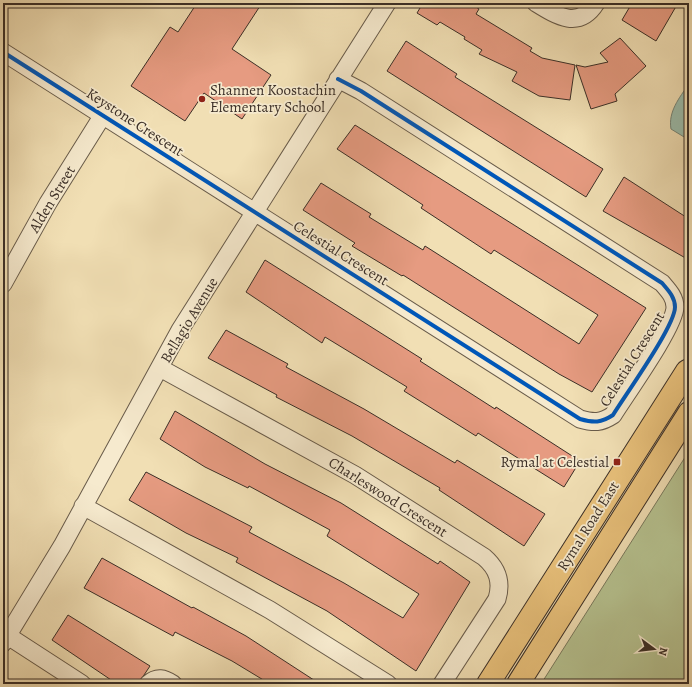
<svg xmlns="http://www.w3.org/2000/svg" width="692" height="687" viewBox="0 0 692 687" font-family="Alegreya,serif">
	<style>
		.green { fill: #b6c290; stroke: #78785c }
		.water { fill: #9bbdac; stroke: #758477 }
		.building { fill: #e69b81; stroke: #3b2f27 }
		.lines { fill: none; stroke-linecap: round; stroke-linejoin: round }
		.minor-casing { stroke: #685b4a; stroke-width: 19 }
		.major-casing { stroke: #3b2f27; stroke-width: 24 }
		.minor { stroke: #f6eace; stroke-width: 17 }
		.major { stroke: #e8c07a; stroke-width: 22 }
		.cycleway-casing { stroke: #f6eace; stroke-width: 6 }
		.cycleway { stroke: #0057b8; stroke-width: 4 }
		.poi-dot { fill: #8f2418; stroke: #f6eace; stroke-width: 1.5 }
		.labels { text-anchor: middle; stroke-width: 3.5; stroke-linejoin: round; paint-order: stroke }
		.poi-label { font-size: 15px; fill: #3b2f27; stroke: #f6eace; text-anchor: start }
		.street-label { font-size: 15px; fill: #3b2f27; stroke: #f6eace }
	</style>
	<rect width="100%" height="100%" fill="#f1dfb4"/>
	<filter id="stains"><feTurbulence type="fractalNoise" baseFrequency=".005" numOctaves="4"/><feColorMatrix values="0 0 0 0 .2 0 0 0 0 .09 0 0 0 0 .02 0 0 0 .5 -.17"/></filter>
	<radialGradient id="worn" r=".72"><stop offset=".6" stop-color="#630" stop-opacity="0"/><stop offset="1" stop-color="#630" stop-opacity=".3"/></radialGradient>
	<!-- green -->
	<path class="green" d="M689,451V684H541Z"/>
	<!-- water -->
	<path class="water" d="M689,84V140L671,129C668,112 679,98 689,84Z"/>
	<!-- building -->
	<path class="building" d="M197,3H262L232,49L271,75L242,119L204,93L185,121L131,86L170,27L178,32Z
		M423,3H470L479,9L476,14L532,48L530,51L542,58L575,65L570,100L539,96L512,81L517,72L479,54L482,50L464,39L465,37L440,22L437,25L417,13Z
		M632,3H678L656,41L622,20Z
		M620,38L646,66L615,94L617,101L591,109L576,65L585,67L608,62L600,53Z
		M406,41L457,74L455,77L603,169L586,197L387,71Z
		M355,125L646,308L592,392L559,374L403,275L402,276L352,246L355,243L303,210L321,183L371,214L369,217L423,250L425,246L579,344L598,315L494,250L491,254L421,208L423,205L337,149Z
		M624,177L689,219V260L603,211Z
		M265,260L422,359L420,361L495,409L496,407L580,461L564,487L478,433L476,436L404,391L407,387L325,337L322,343L246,292Z
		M226,330L288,364L286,367L364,409L455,463L457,460L545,514L524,546L439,490L440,488L352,436L276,397L277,395L208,358Z
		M175,411L265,464L341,503L438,564L440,561L470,582L416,671L327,611L236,562L238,558L186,533L129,500L146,472L252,527L249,532L344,583L403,618L419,594L327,536L330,530L249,486L248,488L205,467L160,439Z
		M102,558L192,608L193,607L246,636L320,684H270L232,661L175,632L173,636L84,588Z
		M68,615L150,666L138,684H117L52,640Z"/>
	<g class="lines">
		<!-- minor casing -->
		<g class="minor-casing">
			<path id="minor" d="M536,3C557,16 579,30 596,3
				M3,52L580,419C594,423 601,423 613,415C626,394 675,326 675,307C675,297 668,290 662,283L361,91L338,79
				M3,284L48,203L103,115
				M160,368L355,475L484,557C498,569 502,582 497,599L442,684
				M83,506L270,610L388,684
				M8,636L82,684
				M3,643L62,546L180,330L387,3
				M148,684C157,676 164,678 173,684"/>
		</g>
		<!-- major casing -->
		<g class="major-casing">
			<path id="major" d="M488,684L687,371L689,370
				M518,684L689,413"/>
		</g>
		<!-- minor -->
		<use href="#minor" class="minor"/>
		<!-- major -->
		<use href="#major" class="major"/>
		<!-- cycleway casing -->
		<g class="cycleway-casing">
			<path id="cycleway" d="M3,52L580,419C594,423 601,423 613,415C626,394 675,326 675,307C675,297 668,290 662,283L361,91L338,79"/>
		</g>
		<!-- cycleway -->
		<use href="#cycleway" class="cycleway"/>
	</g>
	<!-- markers -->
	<g class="poi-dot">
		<circle cx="202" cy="99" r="4"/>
		<rect x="613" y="458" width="8" height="8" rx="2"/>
	</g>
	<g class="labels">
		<!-- poi labels -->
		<g class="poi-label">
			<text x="210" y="95">Shannen Koostachin<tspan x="210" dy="17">Elementary School</tspan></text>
			<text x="609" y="467" text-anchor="end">Rymal at Celestial</text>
		</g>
		<!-- street labels -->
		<g class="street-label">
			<text transform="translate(135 122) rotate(33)" y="5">Keystone Crescent</text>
			<text transform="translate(52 199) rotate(-59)" y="5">Alden Street</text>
			<text transform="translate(341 253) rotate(32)" y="5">Celestial Crescent</text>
			<text transform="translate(189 320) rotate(-59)" y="5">Bellagio Avenue</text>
			<text transform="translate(632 359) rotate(-58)" y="5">Celestial Crescent</text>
			<text transform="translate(388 497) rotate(32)" y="5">Charleswood Crescent</text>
			<text transform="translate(588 526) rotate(-58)" y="5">Rymal Road East</text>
		</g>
	</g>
	<!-- margin -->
	<rect width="692" height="687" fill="none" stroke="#f1dfb4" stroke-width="16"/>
	<rect x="4" y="4" width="684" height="679" fill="none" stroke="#3b2f27" stroke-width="2"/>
	<rect x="8" y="8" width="676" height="671" fill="none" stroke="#3b2f27"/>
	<!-- north arrow -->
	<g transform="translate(654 649) rotate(105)" stroke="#f6eace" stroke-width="3" paint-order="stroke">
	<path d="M0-3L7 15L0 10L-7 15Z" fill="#3b2f27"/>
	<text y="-6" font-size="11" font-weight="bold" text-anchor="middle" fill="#3b2f27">N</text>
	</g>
	<rect width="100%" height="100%" filter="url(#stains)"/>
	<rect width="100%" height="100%" fill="url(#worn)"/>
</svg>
